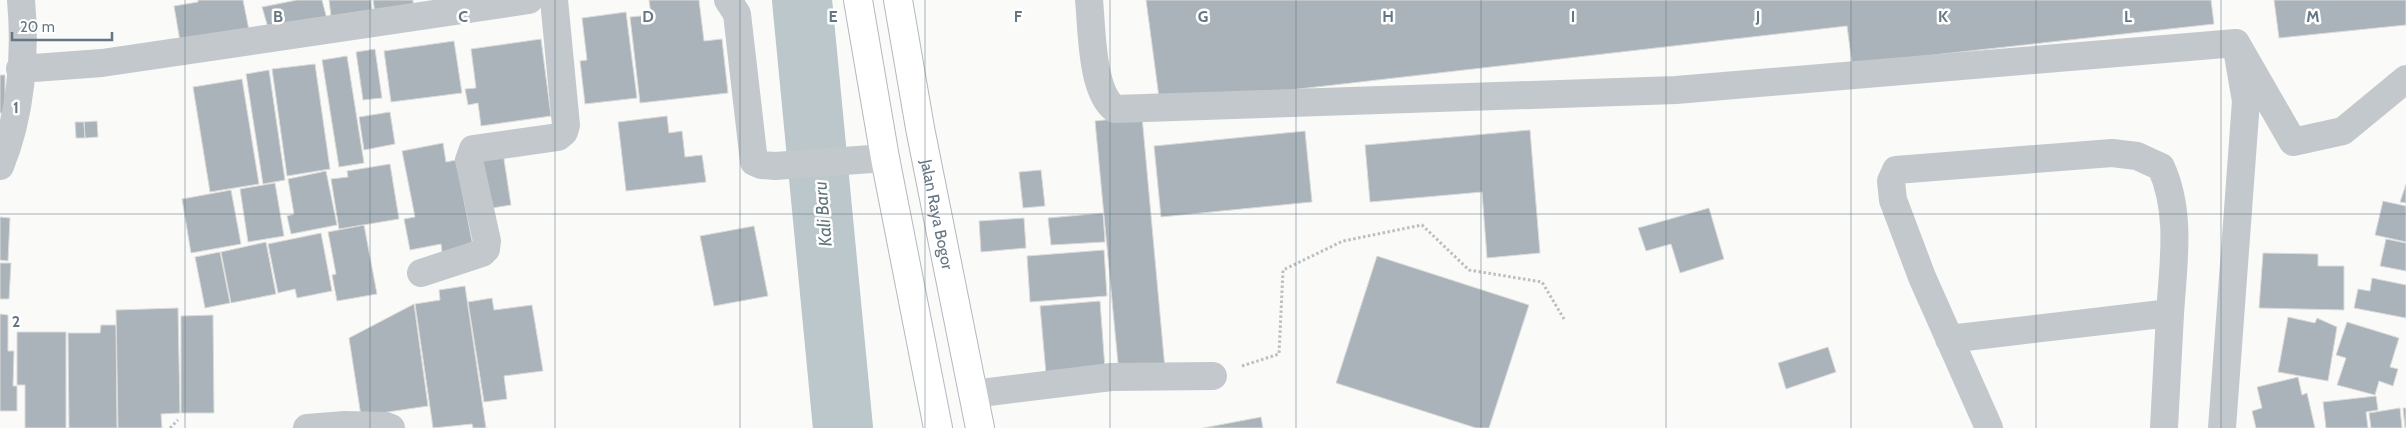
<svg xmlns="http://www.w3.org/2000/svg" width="2406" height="428" viewBox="0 0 2406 428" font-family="Cabin,sans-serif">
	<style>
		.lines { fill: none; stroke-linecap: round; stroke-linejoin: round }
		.river { stroke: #bbc7cb; stroke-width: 60 }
		.building { fill: #aab3b9; stroke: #dcdcda }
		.highway-casing { stroke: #b4b9bd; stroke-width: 30 }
		.path { stroke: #bbbfc2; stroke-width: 3; stroke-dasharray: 2.5 2.5; stroke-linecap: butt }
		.minor { stroke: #c3c8cc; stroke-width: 28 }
		.highway { stroke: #fff; stroke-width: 28 }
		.grid { fill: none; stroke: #657683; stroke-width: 1; stroke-opacity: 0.55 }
		.labels { text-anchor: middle; stroke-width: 5; stroke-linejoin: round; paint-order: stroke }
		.street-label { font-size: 16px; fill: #657683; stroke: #fff }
		.water-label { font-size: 18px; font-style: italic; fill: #60757c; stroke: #fff }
		.grid-label { font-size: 16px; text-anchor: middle; font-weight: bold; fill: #657683; stroke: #fff; stroke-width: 5; stroke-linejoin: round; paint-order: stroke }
	</style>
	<rect width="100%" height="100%" fill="#fafaf8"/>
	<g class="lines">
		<!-- river -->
		<path class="river" d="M802,0L843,428"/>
	</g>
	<!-- building -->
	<path class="building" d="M198,0H243L250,35L181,47L174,6L198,2Z
		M297,0H322L329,27L271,38L262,7Z
		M329,0H371L373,20L332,25Z
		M373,0H413L414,16L376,20Z
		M649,0H699L704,41L722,39L728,93L640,103L630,17L651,15Z
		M1146,0H2211L2214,24L1852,64L1847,26L1160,105Z
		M2274,0H2406V25L2279,38Z
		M626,12L637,98L585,104L580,61L587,60L582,18Z
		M541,39L551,116L481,126L478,103L468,105L465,89L476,88L471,49Z
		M454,41L462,93L391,102L384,51Z
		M375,49L382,98L363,100L356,52Z
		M347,56L364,163L339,167L322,60Z
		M315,64L330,169L287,176L272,69Z
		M269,70L285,180L263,184L246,74Z
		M0,75H5V113H0Z
		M242,79L259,184L210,192L193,87Z
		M390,112L395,144L364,150L359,117Z
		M667,116L669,133L682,131L685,157L702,155L706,182L626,191L618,122Z
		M1142,116L1165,369L1119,374L1095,121Z
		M97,121L98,137L85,138L84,122Z
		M75,122H84L85,138H76Z
		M1530,130L1540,253L1487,258L1482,192L1370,202L1365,145Z
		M1305,131L1312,202L1161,217L1154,146Z
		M443,143L446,162L456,160L473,246L442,252L441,244L410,250L404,219L415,217L402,151Z
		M503,153L511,205L486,209L478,157Z
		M390,164L399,219L339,229L331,179L348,177L347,171Z
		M1041,170L1045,206L1023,208L1019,172Z
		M326,171L337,225L291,234L287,216L294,214L288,179Z
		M275,183L284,236L248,242L240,189Z
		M2406,184V203L2400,202Z
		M231,190L241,244L191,253L182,199Z
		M2383,201L2406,206V242L2375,235Z
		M1709,208L1724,259L1680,273L1671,244L1646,251L1638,228Z
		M1103,213L1105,242L1051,245L1048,218Z
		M0,217L10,218L8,261L0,260Z
		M1024,218L1026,248L981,252L979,221Z
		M364,225L377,294L337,301L332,275L336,274L328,232Z
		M754,226L768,296L714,306L700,236Z
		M321,233L332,291L297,298L295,289L278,293L268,244Z
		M2386,239L2406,243V271L2380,266Z
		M266,242L276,294L231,303L221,252Z
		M1104,250L1107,296L1030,302L1027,256Z
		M220,252L230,303L205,308L195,257Z
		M2263,253L2318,254V266H2344V310L2259,308Z
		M1377,256L1529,305L1489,428H1476L1336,383Z
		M0,263H11L9,299H0Z
		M2372,278L2406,285V318L2354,308L2358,289L2370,291Z
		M465,286L486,428H473L472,424L433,428L415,304L440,300L439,290Z
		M492,298L494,310L532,305L543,371L504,376L507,399L484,402L468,302Z
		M1100,301L1105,369L1046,374L1040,306Z
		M414,304L428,406L361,416L349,338Z
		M178,308L180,413L161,414L162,428H118L116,310Z
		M0,314L8,315V351H14L13,386H17V411H0Z
		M213,315L214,413H181V316Z
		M2288,317L2315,323L2317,318L2337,327L2328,381L2278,372Z
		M2347,322L2399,338L2390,367L2398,369L2393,386L2379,381L2375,395L2337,385L2346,358L2336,355Z
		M101,325H116L117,428H69L68,333H100Z
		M17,332H66V428H25V385H17Z
		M1828,347L1836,372L1786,389L1778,363Z
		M2298,377L2302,395L2307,393L2315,428H2256L2252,411L2262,408L2257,387Z
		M2376,396L2378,410L2366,412L2368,428H2326L2323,402Z
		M2400,408L2402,428H2371L2369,413Z
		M2403,408H2406V428H2405Z
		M1261,417L1263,428H1203Z"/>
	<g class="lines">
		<!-- highway casing -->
		<g class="highway-casing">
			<g id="highway">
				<path d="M858,0L885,158L938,428"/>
				<path id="s1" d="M898,0L920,128L980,428"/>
			</g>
		</g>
		<!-- path -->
		<path class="path" d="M1242,366L1279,354L1283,270L1343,241L1422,225L1469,270L1542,282L1564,319
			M170,428L178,420"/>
		<!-- minor -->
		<path class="minor" d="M728,0L737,14L754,162L761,165L775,166L885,158
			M1089,0C1092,28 1091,92 1115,109L1676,90L2236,43
			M20,69L102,63L529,0
			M0,166C21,116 26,54 21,0
			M421,273L482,253L486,249L487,241L469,160L473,149L558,137L564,132L566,125L554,0
			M1949,339L2170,313
			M973,394L1111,377L1213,376
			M307,428L345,425L386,426L391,428
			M1989,428L1922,277L1893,200L1891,181L1896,170L2112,153L2137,156L2161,167C2182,213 2173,265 2170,314C2168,352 2166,390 2164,428
			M2222,428L2246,101L2236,43L2293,142L2343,131L2406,79"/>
		<!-- highway -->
		<use href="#highway" class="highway"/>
	</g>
	<!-- grid -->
	<path class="grid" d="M185,0V428M370,0V428M555,0V428M740,0V428M925,0V428M1110,0V428M1296,0V428M1481,0V428M1666,0V428M1851,0V428M2036,0V428M2221,0V428M0,214H2406"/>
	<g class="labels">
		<!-- street labels -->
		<g class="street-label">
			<text dy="6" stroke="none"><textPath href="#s1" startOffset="218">Jalan Raya Bogor</textPath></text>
		</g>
		<!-- water labels -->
		<g class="water-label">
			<text transform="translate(823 214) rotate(-95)" y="6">Kali Baru</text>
		</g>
	</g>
	<g class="grid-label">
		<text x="278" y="22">B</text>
		<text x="463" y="22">C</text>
		<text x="648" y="22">D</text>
		<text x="833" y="22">E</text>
		<text x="1018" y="22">F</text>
		<text x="1203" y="22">G</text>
		<text x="1388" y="22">H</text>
		<text x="1573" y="22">I</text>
		<text x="1758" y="22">J</text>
		<text x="1943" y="22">K</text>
		<text x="2128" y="22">L</text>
		<text x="2313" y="22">M</text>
		<text x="16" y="113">1</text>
		<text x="16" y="327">2</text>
	</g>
	<!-- scale -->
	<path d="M12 32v8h100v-8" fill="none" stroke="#657683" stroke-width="2.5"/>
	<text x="20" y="32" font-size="15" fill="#657683" stroke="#ffffff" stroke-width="4" paint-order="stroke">20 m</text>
</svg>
